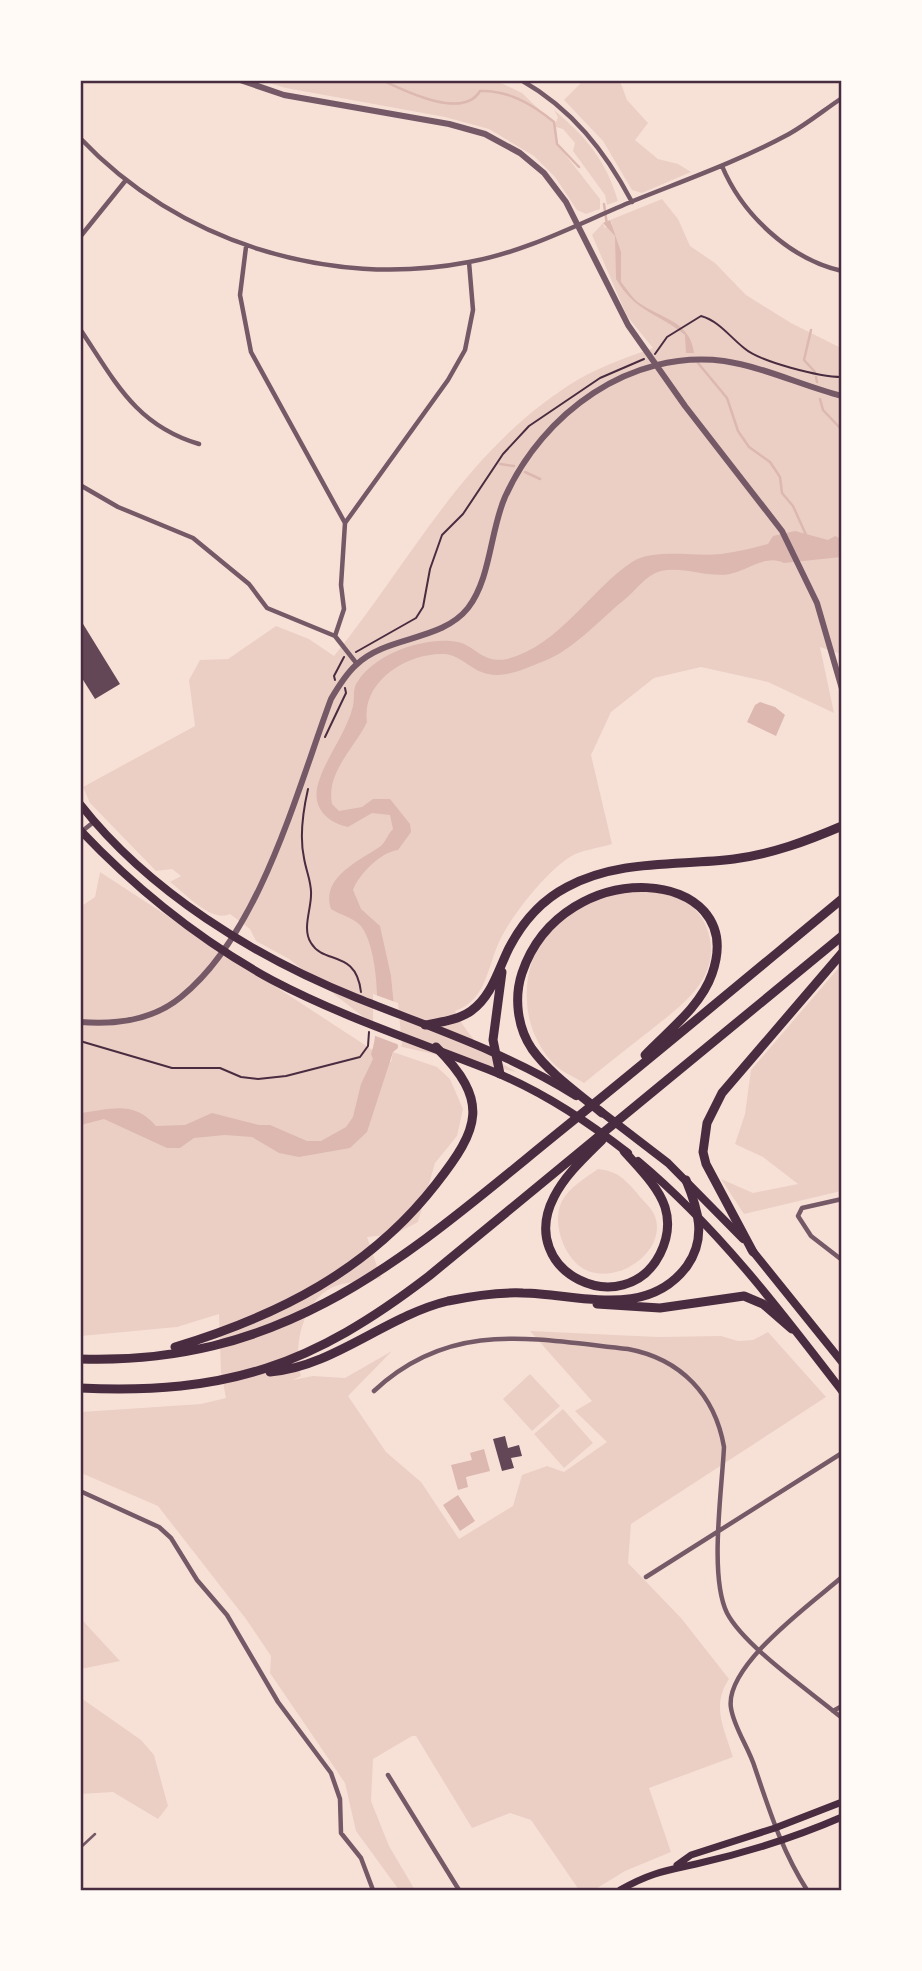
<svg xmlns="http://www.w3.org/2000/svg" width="922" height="1971" viewBox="0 0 922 1971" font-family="'Sofia Sans Condensed',sans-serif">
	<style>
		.green { fill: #ebcfc5 }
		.water { fill: #dcb8b0 }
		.pier { fill: #f7e1d7 }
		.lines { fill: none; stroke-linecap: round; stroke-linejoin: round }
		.stream { stroke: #dcb8b0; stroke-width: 2.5 }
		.building { fill: #644757 }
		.path { stroke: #4a2c40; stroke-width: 2 }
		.service { stroke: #755966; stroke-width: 2.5 }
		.minor { stroke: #755966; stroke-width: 4.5 }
		.tertiary { stroke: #755966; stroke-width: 6 }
		.secondary { stroke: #4a2c40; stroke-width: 7 }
		.primary { stroke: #4a2c40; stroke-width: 8 }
		.motorway { stroke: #4a2c40; stroke-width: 9 }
		.neatline { fill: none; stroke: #4a2c40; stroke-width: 2.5 }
	</style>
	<rect width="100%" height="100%" fill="#f7e1d7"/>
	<!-- green -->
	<path class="green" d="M584,80L620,81L627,100L648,123L635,140L658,159L678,164L691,172L642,193L632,190L603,141L564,100Z
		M262,81H497L522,93L555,125L558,117L554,110C586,137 606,160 618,201L607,205L605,195L573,151L575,143L563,129L556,127L557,144L600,199V209L586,214L577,210L555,177L534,156L489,129L445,117L286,88Z
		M662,199L678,219L690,246L715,263L746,295L791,323L841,348V654L820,647L834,713L768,682L701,667L654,678L611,712L591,755L612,844C599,848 581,850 570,857C546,872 512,915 500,940C487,967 487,1000 455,1011C469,1039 489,1058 517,1072L402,1047L289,959L256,941L250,929L230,914C211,923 185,893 170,882L181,876L172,869L156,871L90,803L83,787L195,726L189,680L200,660L228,659L276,626L309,639L334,656C414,557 467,446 579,379C602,366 628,357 653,348L627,316L592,235L603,223L605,228L612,224L610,220Z
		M100,872L391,1062L393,1052L437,1067L450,1079L463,1109L457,1136L435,1163L418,1222L395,1234L367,1237L381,1278C368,1281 355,1281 342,1284C304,1293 292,1344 301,1376L293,1380L313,1376L345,1378L392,1351L348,1396L386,1452L421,1482L459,1539L513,1506L522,1475L547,1466L564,1472L607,1442L575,1411L592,1401L530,1331L658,1337L721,1336L738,1341L753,1340L768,1332L826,1397L631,1524L628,1563L681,1618L729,1679C711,1706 724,1728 733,1757L649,1788L671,1852L625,1871L594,1890H579L531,1820L510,1813L472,1828L416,1736H412L373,1759L371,1801L389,1846L415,1890H399L356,1831L345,1783L270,1673L271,1656L246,1619L158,1506L81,1473V1412L201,1404L226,1398L221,1372L219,1314L177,1327L81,1336L80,907L95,897Z
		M628,890C657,891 693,894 706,926C726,976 682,1005 647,1033C626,1049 605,1066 584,1083C576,1078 564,1073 556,1066C511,1023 519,943 572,910C590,899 608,895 628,890Z
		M841,965V1191L744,1214L721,1179L753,1193L798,1184L763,1157L735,1144L745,1114L751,1070Z
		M598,1169C617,1171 625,1179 637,1193C642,1200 651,1207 654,1214C671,1251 611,1292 578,1265C562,1251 552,1221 562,1201C570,1187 585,1178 598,1169Z
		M530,1374L560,1406L532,1431L503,1399Z
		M563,1409L593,1443L564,1468L534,1434Z
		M80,1614L84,1622L120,1661L81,1669Z
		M81,1698L141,1740L154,1755L168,1806L158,1819L113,1792L81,1794Z"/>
	<!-- water -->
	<path class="water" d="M610,220L621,252V282C627,289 632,298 639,303C662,319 690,321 694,353H686L685,335C660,314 635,312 616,279L615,236L603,223Z
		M795,531L828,540L835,536L841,539V557L784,563C767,554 748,570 730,574C707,578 683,566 661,571C644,576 637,590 624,600C598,621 572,652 539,663C524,669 505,678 488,674C472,671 462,656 445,654C408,652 361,681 367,722C354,749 326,772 332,804L339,811L362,807L373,799H390L410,824L411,832L398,850C381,852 359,874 353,890L361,909L380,926L391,976L398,1048L393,1052L367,1132L350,1148L299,1157L279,1153L252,1137L225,1135L194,1138L180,1148H167L104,1119L81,1125V1113C111,1109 134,1100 156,1126L185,1125L212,1113L259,1125H270L307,1141H321L346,1127L353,1117L361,1084L373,1059L371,1054C381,1027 380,948 360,925C352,917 340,915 331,909C320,877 361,860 381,846C386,841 388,834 393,829L390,815L372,813L348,827C322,821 310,803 320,778C328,755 347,731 353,706C355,698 352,688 358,681C376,653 426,636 458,642C474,645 483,664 507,659C559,646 590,590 632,562C655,548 695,557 721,554C737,552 753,548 768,544L773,536Z
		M760,702L775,707L785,715L776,736L747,722L755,705Z
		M484,1449L490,1471L466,1477L468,1487L458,1490L451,1465L472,1460L470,1453Z
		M458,1495L475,1521L460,1531L443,1505Z"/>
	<!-- pier -->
	<path class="pier" d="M373,994L398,1003L402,1046L373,1035Z"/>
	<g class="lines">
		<!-- stream -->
		<path class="stream" d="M382,80C405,91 463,120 480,91C508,90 532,104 554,122L557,144L579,167
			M604,204L607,225
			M811,330L804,360L815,372
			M698,363L727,398L738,431L749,447L770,462L780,477L782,493L793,506L807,537
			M816,377L817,382
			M820,399L823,410L842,430
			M500,464L514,466
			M525,472L540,479"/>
	</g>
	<!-- building -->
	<path class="building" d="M80,619L120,684L95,699L80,675Z
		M505,1436L508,1448L519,1445L522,1456L511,1458L514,1468L502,1471L493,1439Z"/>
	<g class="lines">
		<!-- path -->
		<path class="path" d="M655,354L667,337L701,316C719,321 730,337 744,348C760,362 820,377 842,377
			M356,652L416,618L423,607L430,569L442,535L463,514L503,454L529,426L600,378L644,359
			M335,680L334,676L344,657
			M325,737L346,693L345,688
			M308,789C303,811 299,835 304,858C306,871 312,883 311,895C311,910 302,929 311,943C324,965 356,949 361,992
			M80,1041L172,1068H220L241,1077L258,1079L286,1076L360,1057L368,1046L369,1032"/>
		<!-- service -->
		<path class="service" d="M80,1848L95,1834
			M281,1890H301"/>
		<!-- minor -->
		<path class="minor" d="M521,80C572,109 605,151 632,202
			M80,138C178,242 329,289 469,262C526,252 580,223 633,201C685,180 739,161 789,134C807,124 824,110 842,98
			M722,166C742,214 789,259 842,271
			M80,237L126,180
			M246,247L240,295L251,352L345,523
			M80,329C115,381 135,425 199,444
			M80,485L118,507L193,538L249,584L267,608L335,636
			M357,664L335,636L344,609L341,585L345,523L448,380L465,350L473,310L469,262
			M81,832L95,821
			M842,1199L802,1208L798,1216L811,1236L842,1260
			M374,1391C451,1319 534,1339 628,1349C681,1359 715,1395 724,1447C722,1490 709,1576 727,1613C744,1646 811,1692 842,1718
			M80,1491L159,1527L171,1538L197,1580L227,1615L278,1702L331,1773L340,1799L341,1833L361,1858L373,1890
			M646,1577L842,1453
			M833,1711L842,1706
			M388,1775L459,1890
			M807,1890C782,1851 770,1812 755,1768C749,1748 734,1728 731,1708C724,1666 812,1603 842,1577"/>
		<!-- tertiary -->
		<path class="tertiary" d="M240,80L284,95L449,124L485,134L520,153L544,173L566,202L628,325L685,406L782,531L817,603L842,689
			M80,1022C116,1025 153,1020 181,997C260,934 297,790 331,699C338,687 346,674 356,665C387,635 441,642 468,608C491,578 490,531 505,497C543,413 630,349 724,361C764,367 803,386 842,396"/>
		<!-- secondary -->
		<path class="secondary" d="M677,1865L691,1855L775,1828L842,1802
			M620,1890C650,1873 664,1871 696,1864C745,1853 796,1837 842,1817"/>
		<!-- primary -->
		<path class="primary" d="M80,804C149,892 255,957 357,998C432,1028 508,1053 576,1096
			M80,830C136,889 201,941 272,980C340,1016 416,1041 487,1069C536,1088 587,1121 628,1153
			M599,1110L668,1163L743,1239
			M638,1161C717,1227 780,1310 842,1391
			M751,1249L842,1362"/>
		<!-- motorway -->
		<path class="motorway" d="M425,1025C441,1022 458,1020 471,1011C492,996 498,970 509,948C522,923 542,900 567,887C619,859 678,866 734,859C772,854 807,841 842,826
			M500,1074L493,1040L502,972
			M602,1113C578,1093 550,1074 532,1049C517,1027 514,997 522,973C563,852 750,866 712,974C701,1006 668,1031 645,1055
			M602,1140C585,1157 565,1175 554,1197C515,1273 625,1323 660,1254C667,1240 670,1223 665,1207C658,1186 638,1167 624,1151
			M753,1252L706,1164L703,1152L707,1123L722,1093L842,953
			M597,1304L660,1308L744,1296L763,1304L792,1329
			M175,1347C278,1316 369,1270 436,1184C480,1128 490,1101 436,1047
			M80,1359C292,1366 412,1251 564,1128C657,1053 749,976 842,899
			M270,1372C333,1367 386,1316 448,1301C472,1296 498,1292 523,1293C579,1294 647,1320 687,1266C707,1238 698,1209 686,1180
			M80,1388C228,1395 313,1365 429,1276L842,936"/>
	</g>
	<!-- border -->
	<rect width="922" height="1971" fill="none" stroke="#fffaf5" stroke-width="164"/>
	<rect x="82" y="82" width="758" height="1807" class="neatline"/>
</svg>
